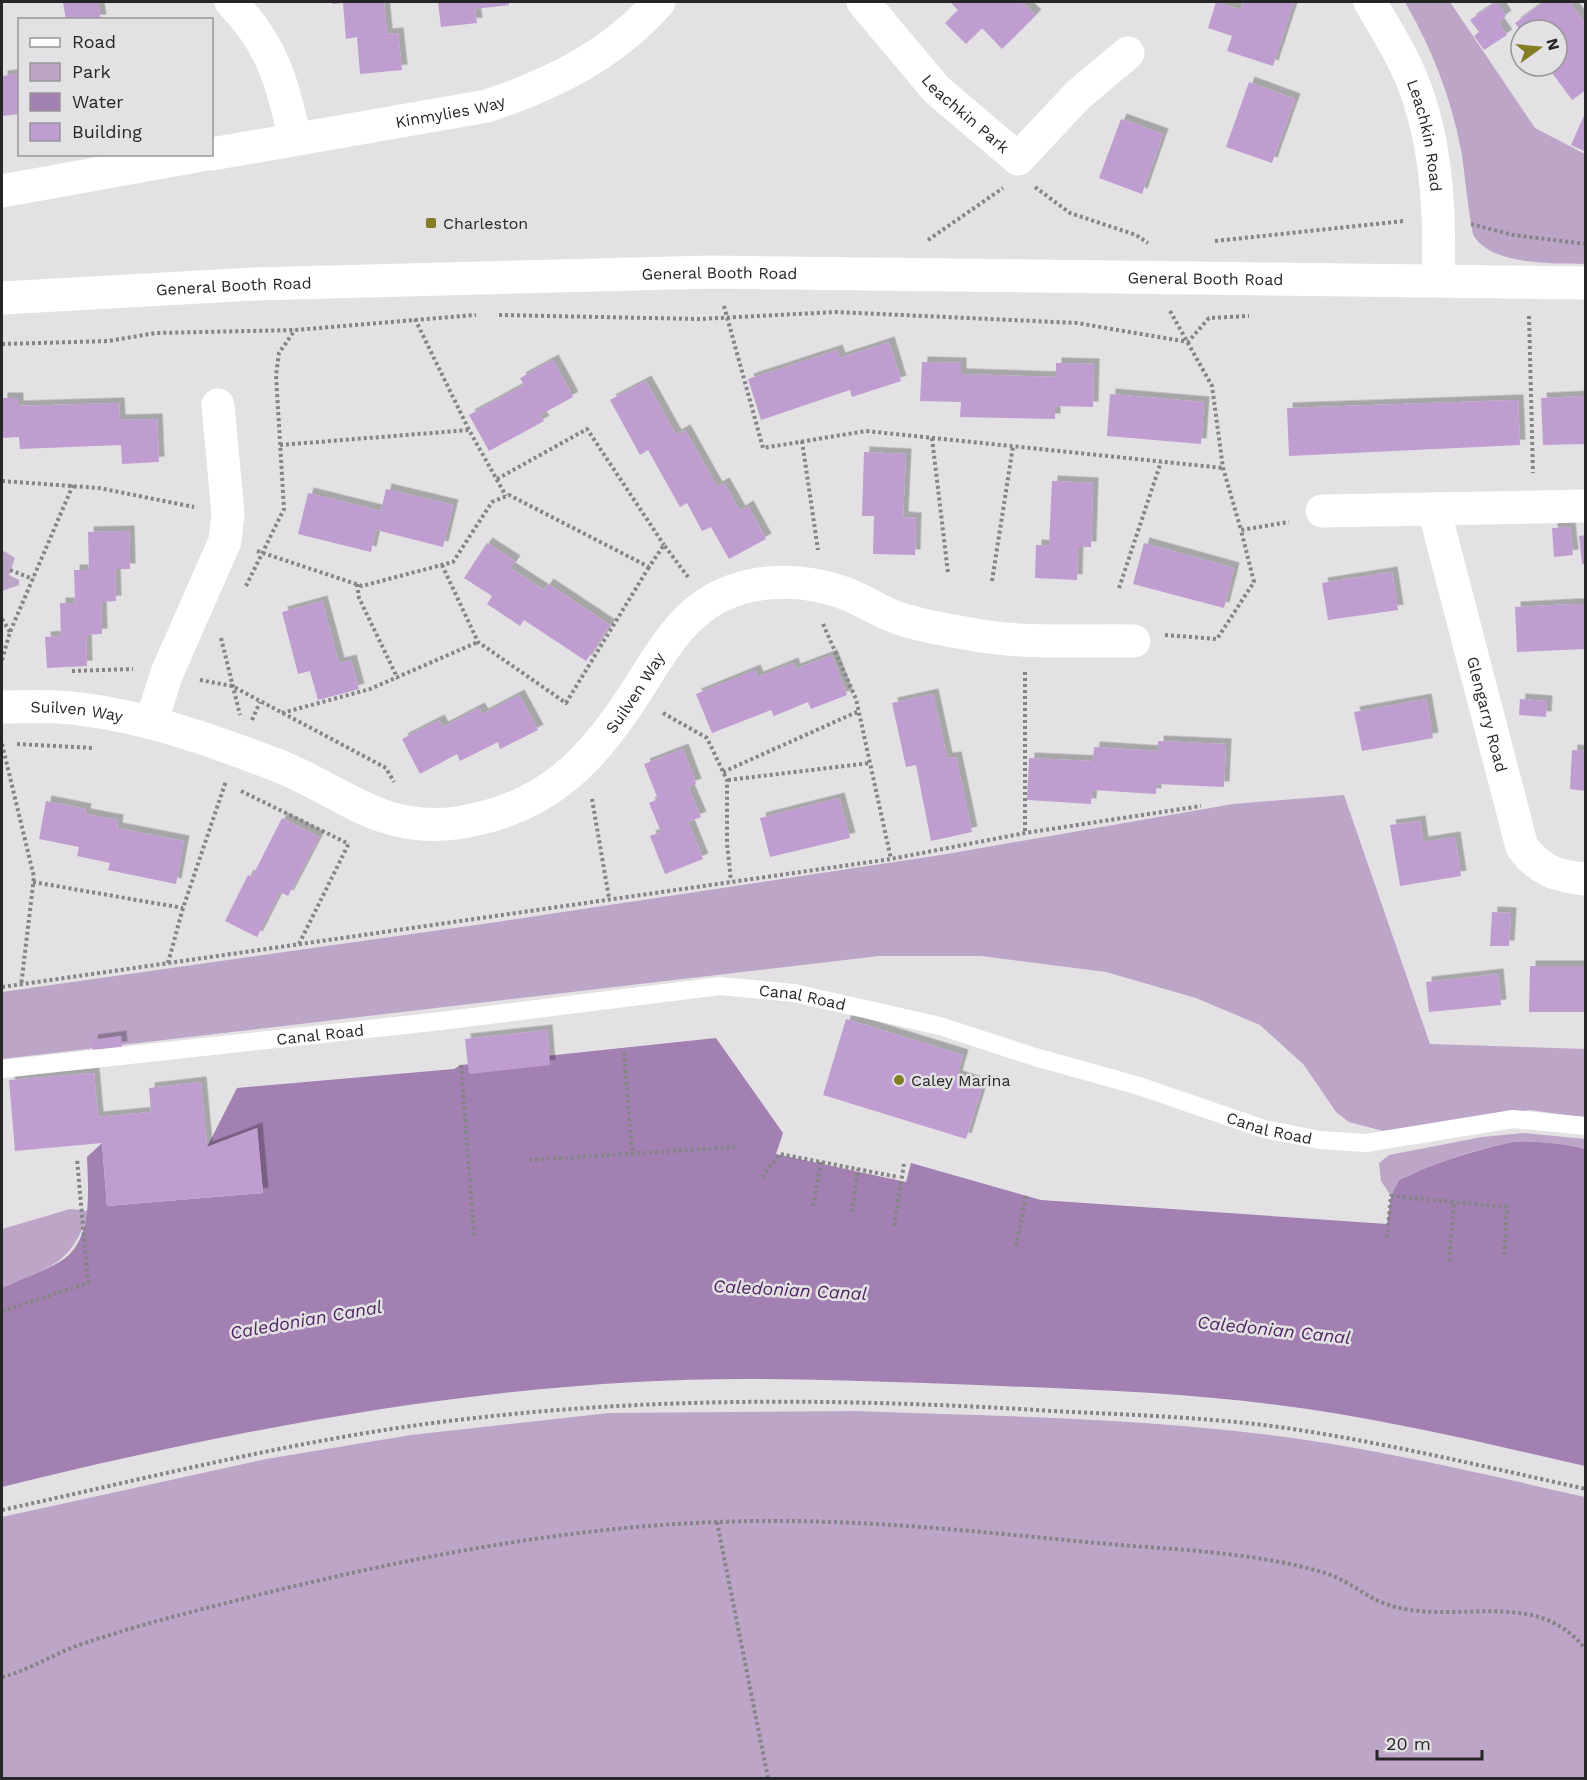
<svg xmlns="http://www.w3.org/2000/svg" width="1587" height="1780" viewBox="0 0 1587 1780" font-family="'Work Sans',sans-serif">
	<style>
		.green { fill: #bda5c8 }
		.water { fill: #a280b1 }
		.building { fill: #c09dd0; filter: url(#shadow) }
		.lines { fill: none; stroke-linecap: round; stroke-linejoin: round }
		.path { stroke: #858486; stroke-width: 4; stroke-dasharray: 3 3; stroke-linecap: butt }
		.lane { stroke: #fff; stroke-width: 18 }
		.street { stroke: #fff; stroke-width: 33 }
		.secondary { stroke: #fff; stroke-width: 33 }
		.poi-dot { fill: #837d23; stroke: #e3e1e4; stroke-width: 2 }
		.labels { text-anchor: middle; stroke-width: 5; stroke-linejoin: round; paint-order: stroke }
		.street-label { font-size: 16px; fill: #272627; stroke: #e3e1e4 }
		.poi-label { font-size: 16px; fill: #272627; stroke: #e3e1e4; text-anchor: start }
		.water-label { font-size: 18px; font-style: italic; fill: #4f2361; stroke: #e3e1e4 }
	</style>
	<defs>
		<filter id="shadow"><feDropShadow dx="5.5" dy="-5.5" stdDeviation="0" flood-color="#0004"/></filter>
	</defs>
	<rect width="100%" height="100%" fill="#e3e1e4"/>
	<!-- green -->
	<path class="green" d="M1405,2H1450L1535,128L1585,154V264C1555,263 1492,266 1474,236C1470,228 1464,165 1461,150C1451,97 1432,49 1405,2Z
		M4,551L15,558L9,575L19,580V585L2,591V553Z
		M1344,795L1430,1044L1585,1049L1586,1118L1530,1110L1383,1131L1349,1122L1336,1112L1304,1065L1260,1025L1196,998L1106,972L981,956H879L2,1059V992L490,923L941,855L1233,804Z
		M1524,1133L1585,1139V1149C1566,1144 1528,1139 1508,1143C1472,1150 1432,1164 1399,1180L1391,1196L1381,1181L1379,1163L1389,1155L1482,1137Z
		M70,1209L89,1211C71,1266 51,1266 2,1288V1229Z
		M856,1411C1014,1417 1175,1418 1332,1444C1417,1458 1501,1478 1585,1497V1778H2V1517L266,1459L411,1435L609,1413Z"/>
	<!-- water -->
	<path class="water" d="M716,1038L783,1133L776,1154L906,1182L911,1163L1041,1200L1387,1224L1391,1196L1399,1180C1432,1164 1471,1151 1508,1143C1528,1139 1566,1144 1585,1149V1466C1484,1443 1382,1418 1278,1405C1161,1390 1042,1388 925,1383C829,1380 731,1376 635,1382C422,1394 209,1436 2,1487V1288C21,1279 43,1272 61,1261C94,1241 88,1189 87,1157L102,1143L107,1206L263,1193L257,1128L207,1147L237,1088L454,1069L461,1065Z"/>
	<!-- building -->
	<path class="building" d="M63,2H98L101,20H66Z
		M332,2H384L387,34L398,33L402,70L360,74L357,37L346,39L343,3L332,4Z
		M438,2H509V5L475,9L477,23L441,27Z
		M950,2H1022L1036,15L1002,49L982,28L966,44L945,23L958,10Z
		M1216,2L1241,10L1244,2H1294L1273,66L1227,51L1232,36L1208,28Z
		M1497,2L1506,16L1498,22L1507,35L1484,50L1474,36L1479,32L1470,20Z
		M1544,2H1569L1586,24V90L1572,100L1547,66H1557V30H1520L1515,23Z
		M20,74V114L2,116V76Z
		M1249,82L1295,99L1272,163L1226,147Z
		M1586,111V152L1571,145Z
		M1121,119L1163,134L1142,194L1099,178Z
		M889,342L901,381L852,397L850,390L761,420L748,379L837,350L840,358Z
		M553,360L573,397L540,415L544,421L489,451L469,415L524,385L520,378Z
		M922,362L961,363V374L1056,377V363L1094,364L1093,407L1055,406V419L960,417L961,402L920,401Z
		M646,381L676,435L685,430L717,487L724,483L740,511L748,506L766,539L729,559L711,527L702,531L687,503L680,507L648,450L640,455L610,400Z
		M1110,394L1204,402L1201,444L1107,436Z
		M1586,396V444L1543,445L1541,398Z
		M2,398H18V406L119,403L120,420L157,419L159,462L122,464L121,445L20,449L19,437L2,438Z
		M1518,400L1520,445L1289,456L1287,408Z
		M864,452L906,454L903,517L916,518L915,555L873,554L874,516H862Z
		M1052,481L1093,483L1091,547H1078L1077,580L1035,578L1036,545L1049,546Z
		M386,489L453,505L443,547L376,530L371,552L298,534L308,493L381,511Z
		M1570,527L1573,555L1554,557L1552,528Z
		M129,531L130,569H115L116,601L101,602L102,634L86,635L87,666L47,668L45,637L61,636L60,603H75L74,570H89L88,532Z
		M1586,535V564H1582L1579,536Z
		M487,543L515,561L510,568L544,590L548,584L610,625L586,661L524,620L520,626L487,604L492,596L464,578Z
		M1144,543L1234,568L1224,608L1133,584Z
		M1392,572L1398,610L1328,620L1322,583Z
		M322,601L339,663L351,660L359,689L318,700L310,671L298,674L282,612Z
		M1573,604H1586V649L1517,652L1515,607Z
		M832,655L847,695L811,709L808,702L774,716L771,710L712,733L696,694L755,670L758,677L793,663L795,669Z
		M933,694L947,758L956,757L972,832L931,841L916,765L906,767L892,703Z
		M519,695L538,730L500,749L498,742L460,761L457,754L420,774L402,739L439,720L443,727L479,708L483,714Z
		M1426,699L1433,738L1362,751L1354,712Z
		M1520,699L1547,701L1546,717L1519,715Z
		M1158,741L1226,744L1224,787L1156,784V794L1092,790L1091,804L1027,800L1029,758L1093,761L1094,747L1158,751Z
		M683,749L696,784L688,787L701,817L688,822L703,859L665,874L650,836L661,832L649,803L658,799L644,764Z
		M1572,750L1586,751V791L1570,789Z
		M839,798L850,838L770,857L760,818Z
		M46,801L86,809L85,814L118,820L117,828L184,841L176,884L108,870L110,863L77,856L79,847L39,839Z
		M282,818L319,837L288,896L280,892L257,937L225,921L248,875L252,877Z
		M1420,821L1423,842L1455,837L1461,876L1400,886L1390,825Z
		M1492,912L1511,913L1509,946H1490Z
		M1530,966H1586V1012H1529Z
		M1498,974L1501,1005L1429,1012L1426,982Z
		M846,1019L963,1055L957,1076L983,1084L966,1139L823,1095Z
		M547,1030L550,1065L469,1074L465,1039Z
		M121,1036L122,1047L93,1050L92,1040Z
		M94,1073L98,1117L151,1112L149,1088L201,1082L207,1147L257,1128L263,1193L107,1206L102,1143L15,1151L9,1080Z"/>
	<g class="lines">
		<!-- path -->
		<path class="path" d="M1035,187L1070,213L1136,235L1148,243
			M1471,224L1513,235L1586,244
			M928,240L1003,188
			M1215,241L1404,221
			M724,306L763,448L866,431L1223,468
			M1170,311L1212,386L1223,468L1241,530
			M499,315L699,319L836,312L1077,323L1188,342L1209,318L1249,316
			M1529,316L1533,473
			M415,319L469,430L506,496
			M2,344L109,341L156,333L295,330L476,315
			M932,438L948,573
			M802,441L818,550
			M280,445L469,430
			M497,479L587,429L664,545
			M2,481L99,488L194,507
			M257,551L362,586L453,562L492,502L509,495L649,567L664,545L688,577
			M442,565L478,642L566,703L649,567
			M10,570L33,579
			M992,581L1013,446
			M357,584L359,598L398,679
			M246,586L284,509L276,375L279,353L295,330
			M1119,588L1161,462
			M2,619L10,632
			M823,624L856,699L891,859
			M1165,635L1217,639L1254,582L1241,530L1289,522
			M221,638L240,715
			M2,660L10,632L73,485
			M72,671L133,669
			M1025,672V833
			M200,680L232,686L386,768L394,782
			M282,713L370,689L478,642
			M663,713L707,738L727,780V843L731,881
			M252,720L260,702
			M2,744L34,877L21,986
			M17,744L94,748
			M723,772L859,711
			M728,780L870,763
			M241,791L349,844
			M592,799L609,898
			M33,882L183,908
			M299,944L349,843
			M168,963L183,908L226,781
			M2,987L891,859L1025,833L1201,806
			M624,1052L632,1153
			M461,1065L474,1236
			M529,1160L737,1147
			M762,1177L780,1154L898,1177
			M813,1206L821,1162
			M852,1212L858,1169
			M894,1226L904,1164
			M1387,1238L1391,1196L1507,1207L1504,1256
			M1016,1246L1026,1196
			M1449,1261L1454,1202
			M2,1311L88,1283L77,1159
			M2,1510C158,1476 315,1435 475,1418C667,1396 861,1399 1053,1411C1131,1415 1209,1417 1286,1428C1387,1443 1486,1467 1586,1489
			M717,1522L768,1778
			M2,1677C31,1670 56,1652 85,1643C147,1622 211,1607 274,1591C419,1556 568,1527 718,1522C840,1517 964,1530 1086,1542C1166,1550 1251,1550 1328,1574C1349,1581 1366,1597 1386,1604C1452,1628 1536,1584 1586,1650"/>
		<!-- lane -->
		<path class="lane" id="s1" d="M2,1069L441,1021L720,986L794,993L940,1026L1035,1057L1139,1086L1264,1129L1320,1140L1366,1143L1513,1119L1586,1126"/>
		<!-- street -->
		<g class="street">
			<path d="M231,2C273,45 282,82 295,139"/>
			<path id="s2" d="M863,2L936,89L1018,159L1078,95L1128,53"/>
			<path id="s3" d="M212,154L487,106C553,84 612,55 659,2"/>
			<path d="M2,191L207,154"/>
			<path id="s4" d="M1434,509L1522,847C1540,871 1556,876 1586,879"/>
			<path d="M1322,511L1586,506"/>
			<path id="s5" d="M2,707C20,707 40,706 59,707C133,712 209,739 279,766C342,791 380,833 456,823C548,810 594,759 641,684C665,646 687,607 732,591C768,578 808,580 844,593C864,600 881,613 901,619C925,627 952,631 976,635C1025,644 1084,640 1134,641"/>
			<path d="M151,723L167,673L225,541L228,514L218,405"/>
		</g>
		<!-- secondary -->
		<g class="secondary">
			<path id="s6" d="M1370,2C1388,33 1408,64 1419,99C1438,157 1440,220 1438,280"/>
			<path id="s7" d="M2,298L254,284L712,272L1586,283"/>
		</g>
	</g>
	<!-- markers -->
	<g class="poi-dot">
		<rect x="425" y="217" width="12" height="12" rx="3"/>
		<circle cx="899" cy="1080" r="6"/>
	</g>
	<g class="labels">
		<!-- street labels -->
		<g class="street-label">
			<text dy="6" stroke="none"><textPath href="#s3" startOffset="242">Kinmylies Way</textPath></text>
			<text dy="6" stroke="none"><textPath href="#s2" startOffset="152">Leachkin Park</textPath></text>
			<text dy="6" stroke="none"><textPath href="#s6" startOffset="146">Leachkin Road</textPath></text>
			<text dy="6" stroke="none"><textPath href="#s7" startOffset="718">General Booth Road</textPath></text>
			<text dy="6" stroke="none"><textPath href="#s7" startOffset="1204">General Booth Road</textPath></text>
			<text dy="6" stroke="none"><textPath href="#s7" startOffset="232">General Booth Road</textPath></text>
			<text dy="6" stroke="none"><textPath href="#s5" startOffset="705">Suilven Way</textPath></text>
			<text dy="6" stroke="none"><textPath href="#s5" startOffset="75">Suilven Way</textPath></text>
			<text dy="6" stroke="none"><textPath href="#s4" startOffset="212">Glengarry Road</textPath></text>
			<text dy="6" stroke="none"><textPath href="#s1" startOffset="806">Canal Road</textPath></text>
			<text dy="6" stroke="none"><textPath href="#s1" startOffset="320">Canal Road</textPath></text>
			<text dy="6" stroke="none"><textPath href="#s1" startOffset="1292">Canal Road</textPath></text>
		</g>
		<!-- poi labels -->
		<g class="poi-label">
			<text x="443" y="229">Charleston</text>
			<text x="911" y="1086">Caley Marina</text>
		</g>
		<!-- water labels -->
		<g class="water-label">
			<text transform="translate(790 1290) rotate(3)" y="6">Caledonian Canal</text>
			<text transform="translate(306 1320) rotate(-10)" y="6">Caledonian Canal</text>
			<text transform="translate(1274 1330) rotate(6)" y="6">Caledonian Canal</text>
		</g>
	</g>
	<!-- border -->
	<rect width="1587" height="1780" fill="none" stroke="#272627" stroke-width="6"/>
	<!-- legend -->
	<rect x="18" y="18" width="195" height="138" fill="#e3e1e4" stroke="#989698" stroke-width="1.5"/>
	<rect x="30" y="38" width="30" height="9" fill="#ffffff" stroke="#989698" stroke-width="1.5"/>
	<text x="72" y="48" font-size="18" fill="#272627">Road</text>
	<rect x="30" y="63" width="30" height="18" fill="#bda5c8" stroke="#989698" stroke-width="1.5"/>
	<text x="72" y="78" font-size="18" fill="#272627">Park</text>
	<rect x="30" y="93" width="30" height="18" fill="#a280b1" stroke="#989698" stroke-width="1.5"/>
	<text x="72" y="108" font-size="18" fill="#272627">Water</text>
	<rect x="30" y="123" width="30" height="18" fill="#c09dd0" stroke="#989698" stroke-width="1.5"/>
	<text x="72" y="138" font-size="18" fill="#272627">Building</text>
	<!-- north arrow -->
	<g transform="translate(1539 48) rotate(75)"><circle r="28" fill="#e3e1e4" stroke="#989698" stroke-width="1.5"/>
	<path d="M0-4.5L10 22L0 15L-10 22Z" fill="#837d23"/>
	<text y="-9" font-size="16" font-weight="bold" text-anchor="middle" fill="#272627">N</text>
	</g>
	<!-- scale -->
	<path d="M1377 1750v9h105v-9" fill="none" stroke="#272627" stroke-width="3"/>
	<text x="1386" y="1750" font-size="18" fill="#272627" stroke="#e3e1e4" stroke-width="4.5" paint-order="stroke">20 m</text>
</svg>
